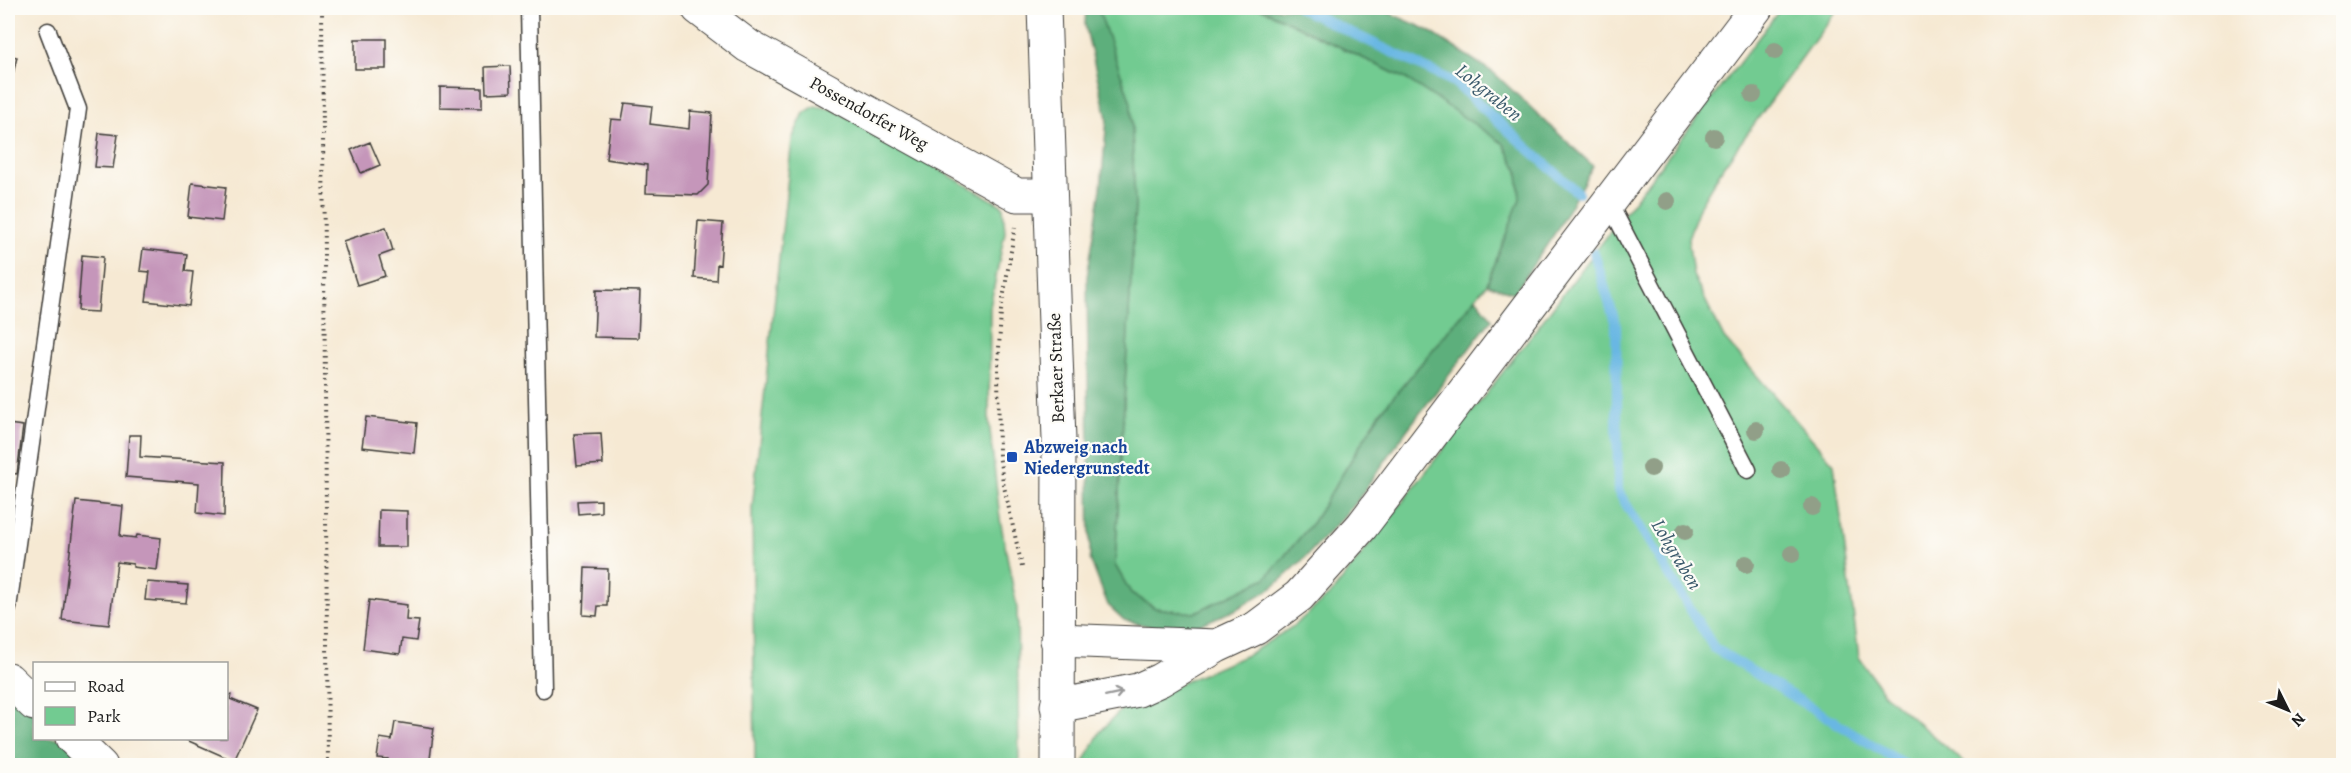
<svg xmlns="http://www.w3.org/2000/svg" width="2351" height="773" viewBox="0 0 2351 773" font-family="Alegreya,serif">
	<style>
		.green { fill: #72cb91; stroke: #477456; stroke-width: 1.5 }
		.forest { fill: #5daf7b; stroke: #3c664c; stroke-width: 1.5 }
		.lines { fill: none; stroke-linecap: round; stroke-linejoin: round }
		.stream { stroke: #69b7e3; stroke-width: 10 }
		.building { fill: #c596ba }
		.service-casing { stroke: #3d3b37; stroke-width: 19 }
		.minor-casing { stroke: #3d3b37; stroke-width: 35 }
		.tertiary-casing { stroke: #3d3b37; stroke-width: 35 }
		.secondary-casing { stroke: #3d3b37; stroke-width: 35 }
		.path { stroke: #3d3b37; stroke-width: 4; stroke-dasharray: 1.5 4.5; stroke-linecap: butt }
		.service { stroke: #fff; stroke-width: 16 }
		.minor { stroke: #fff; stroke-width: 33 }
		.tertiary { stroke: #fff; stroke-width: 33 }
		.secondary { stroke: #fff; stroke-width: 33 }
		.tree { fill: #919f88 }
		.oneway { stroke: #999 }
		.transit-dot { fill: #1a4fb4; stroke: #fdfcf7; stroke-width: 2 }
		.labels { text-anchor: middle; stroke-width: 4.5; stroke-linejoin: round; paint-order: stroke }
		.street-label { font-size: 18px; fill: #1c1c1c; stroke: #fdfcf7 }
		.transit-label { font-size: 18px; font-weight: bold; fill: #164399; stroke: #fdfcf7; text-anchor: start }
		.water-label { font-size: 20px; font-style: italic; fill: #3b5a6c; stroke: #fdfcf7 }
	</style>
	<rect width="100%" height="100%" fill="#fdfcf7"/>
	<filter id="ink" filterUnits="userSpaceOnUse"><feTurbulence type="fractalNoise" baseFrequency=".0167" numOctaves="2"/><feDisplacementMap in="SourceGraphic" scale="12" xChannelSelector="R" yChannelSelector="G"/><feConvolveMatrix kernelMatrix="1 2 1 2 8 2 1 2 1" color-interpolation-filters="sRGB"/></filter>
	<filter id="wash" filterUnits="userSpaceOnUse"><feTurbulence type="fractalNoise" baseFrequency=".008" numOctaves="4" result="noise"/><feDisplacementMap in="SourceGraphic" scale="24" xChannelSelector="R" yChannelSelector="G"/><feGaussianBlur stdDeviation="1.35" result="paint"/><feColorMatrix in="noise" values="0 0 0 0 0 0 0 0 0 0 0 0 0 0 0 0 0 1.4 0 .05"/><feComposite in="paint" operator="in"/></filter>
	<g filter="url(#wash)">
		<rect width="100%" height="100%" fill="#f6e9d3"/>
		<!-- green -->
		<path class="green" d="M1098,8H1260L1408,80L1504,144L1518,171L1520,199L1487,284L1380,413L1313,522L1266,578L1194,613L1155,608L1131,593L1115,565L1135,205Z
			M1781,8H1838L1723,167L1700,205L1688,238L1693,275L1724,338L1834,464L1859,657L1884,694L1967,765L1082,766L1100,732L1122,709L1249,654L1292,627L1332,593L1540,324Z
			M815,106L833,109L1003,206L1005,232L990,307L989,421L1000,519L1017,608L1019,765L755,766L752,509L792,139L804,113Z"/>
		<!-- forest -->
		<path class="forest" d="M1086,8H1098L1131,103L1135,205L1115,565L1131,593L1155,608L1194,613L1266,578L1313,522L1380,413L1476,298L1492,319L1407,430L1355,504L1302,561L1272,588L1235,610L1194,627L1156,628L1124,620L1108,605L1090,559L1087,277L1101,188L1107,118L1085,25Z
			M1260,8H1378L1426,29L1494,73L1593,166L1555,233L1514,293L1487,284L1520,199L1518,171L1504,144L1408,80Z
			M8,661L34,686V738L92,739L121,765H8Z"/>
		<g class="lines">
			<!-- stream -->
			<path class="stream" d="M1300,8L1454,82L1578,193
				M1594,253L1616,325L1618,491L1714,648L1907,766"/>
		</g>
		<g id="blocks">
			<!-- building -->
			<path class="building" d="M355,39H386V69H355Z
				M8,55L17,57L11,83H8Z
				M510,66L511,92L486,93L485,67Z
				M440,87L482,88V108L440,107Z
				M625,103L652,106L650,124L689,129L690,111L712,113L708,185L698,195L646,193L647,165L606,159L611,119L622,120Z
				M99,133L118,135L113,168L95,167Z
				M370,142L380,165L361,173L351,150Z
				M192,183L226,187L222,221L188,217Z
				M698,221L723,223L720,265L717,264L716,280L694,278Z
				M386,227L393,251L379,256L385,276L357,285L343,241Z
				M143,249L187,254L185,271L193,272L189,306L146,301L150,272L140,271Z
				M82,255L103,257L98,312L78,311Z
				M596,290L640,291L638,338L594,337Z
				M366,417L417,423L414,453L362,447Z
				M8,424L23,426L17,474L8,473Z
				M601,433L603,464L577,466L574,434Z
				M129,435H141L140,457L225,462L224,516L197,513L199,483L126,477Z
				M601,500V512L578,514L577,501Z
				M76,501L123,506L120,536L136,538L137,535L161,538L157,570L133,567V564L117,562L109,625L62,620Z
				M379,510L407,511V547H378Z
				M585,568L608,569L607,606H598L597,616L583,615Z
				M147,582L188,585L186,603L145,600Z
				M369,600L407,605L406,620L419,621L416,641L402,639L400,654L363,649Z
				M226,693L231,695L230,699L257,710L234,761L182,738H226Z
				M395,722L434,728L429,766L387,764L388,759L377,758L380,738L392,740Z"/>
		</g>
	</g>
	<g filter="url(#ink)">
		<use href="#blocks" fill-opacity="0" stroke="#3d3b37" stroke-width="1.5"/>
		<g class="lines">
			<!-- service casing -->
			<g class="service-casing">
				<path id="service" d="M529,8L543,689
					M1608,201L1748,470
					M8,608L78,109L48,31"/>
			</g>
			<!-- minor casing -->
			<g class="minor-casing">
				<path id="minor" d="M698,8L748,46L1017,195H1050
					M8,679L34,704
					M72,738L101,766"/>
			</g>
			<!-- tertiary casing -->
			<g class="tertiary-casing">
				<path id="tertiary" d="M1057,640L1217,646
					M1057,706L1138,690L1160,680L1217,646L1256,628L1299,596L1362,526L1756,8"/>
			</g>
			<!-- secondary casing -->
			<g class="secondary-casing">
				<path id="secondary" d="M1044,8L1059,440L1058,766"/>
			</g>
			<!-- path -->
			<path class="path" d="M322,8L328,766
				M1015,227L1001,311L998,367L999,454L1003,482L1022,567"/>
			<!-- service -->
			<use href="#service" class="service"/>
			<!-- minor -->
			<use href="#minor" class="minor"/>
			<!-- tertiary -->
			<use href="#tertiary" class="tertiary"/>
			<!-- secondary -->
			<use href="#secondary" class="secondary"/>
		</g>
		<!-- trees -->
		<g class="tree">
			<circle cx="1775" cy="51" r="9"/>
			<circle cx="1753" cy="95" r="9"/>
			<circle cx="1714" cy="137" r="9"/>
			<circle cx="1667" cy="201" r="9"/>
			<circle cx="1756" cy="430" r="9"/>
			<circle cx="1651" cy="468" r="9"/>
			<circle cx="1781" cy="470" r="9"/>
			<circle cx="1812" cy="507" r="9"/>
			<circle cx="1685" cy="531" r="9"/>
			<circle cx="1792" cy="554" r="9"/>
			<circle cx="1746" cy="564" r="9"/>
		</g>
		<!-- one-way arrows -->
		<defs><path id="oneway-shaft" d="M-6 0H5M1.5-3L5.5 0L1.5 3" fill="none" stroke-width="1.6" stroke-linecap="round" stroke-linejoin="round" transform="scale(1.5)"/></defs>
		<use class="oneway" href="#oneway-shaft" transform="translate(1114 694) rotate(-12)"/>
	</g>
	<!-- markers -->
	<rect class="transit-dot" x="1006" y="451" width="12" height="12" rx="3"/>
	<g class="labels">
		<!-- street labels -->
		<g class="street-label">
			<text transform="translate(869 113) rotate(29)" y="6">Possendorfer Weg</text>
			<text transform="translate(1056 368) rotate(-92)" y="6">Berkaer Straße</text>
		</g>
		<!-- transit labels -->
		<g class="transit-label">
			<text x="1024" y="453">Abzweig nach<tspan x="1024" dy="21">Niedergrunstedt</tspan></text>
		</g>
		<!-- water labels -->
		<g class="water-label">
			<text transform="translate(1489 92) rotate(39)" y="7">Lohgraben</text>
			<text transform="translate(1677 554) rotate(59)" y="7">Lohgraben</text>
		</g>
	</g>
	<!-- margin -->
	<rect width="2351" height="773" fill="none" stroke="#fdfcf7" stroke-width="30"/>
	<!-- legend -->
	<rect x="33" y="662" width="195" height="78" fill="#fdfcf7" stroke="#a3a29f" stroke-width="1.5"/>
	<rect x="45" y="682" width="30" height="9" fill="#ffffff" stroke="#a3a29f" stroke-width="1.5"/>
	<text x="87" y="692" font-size="18" fill="#1c1c1c">Road</text>
	<rect x="45" y="707" width="30" height="18" fill="#72cb91" stroke="#a3a29f" stroke-width="1.5"/>
	<text x="87" y="722" font-size="18" fill="#1c1c1c">Park</text>
	<!-- north arrow -->
	<g transform="translate(2288 710) rotate(133)" stroke="#fdfcf7" stroke-width="4.5" paint-order="stroke">
	<path d="M0-4.5L10 22L0 15L-10 22Z" fill="#1c1c1c"/>
	<text y="-9" font-size="16" font-weight="bold" text-anchor="middle" fill="#1c1c1c">N</text>
	</g>
</svg>
